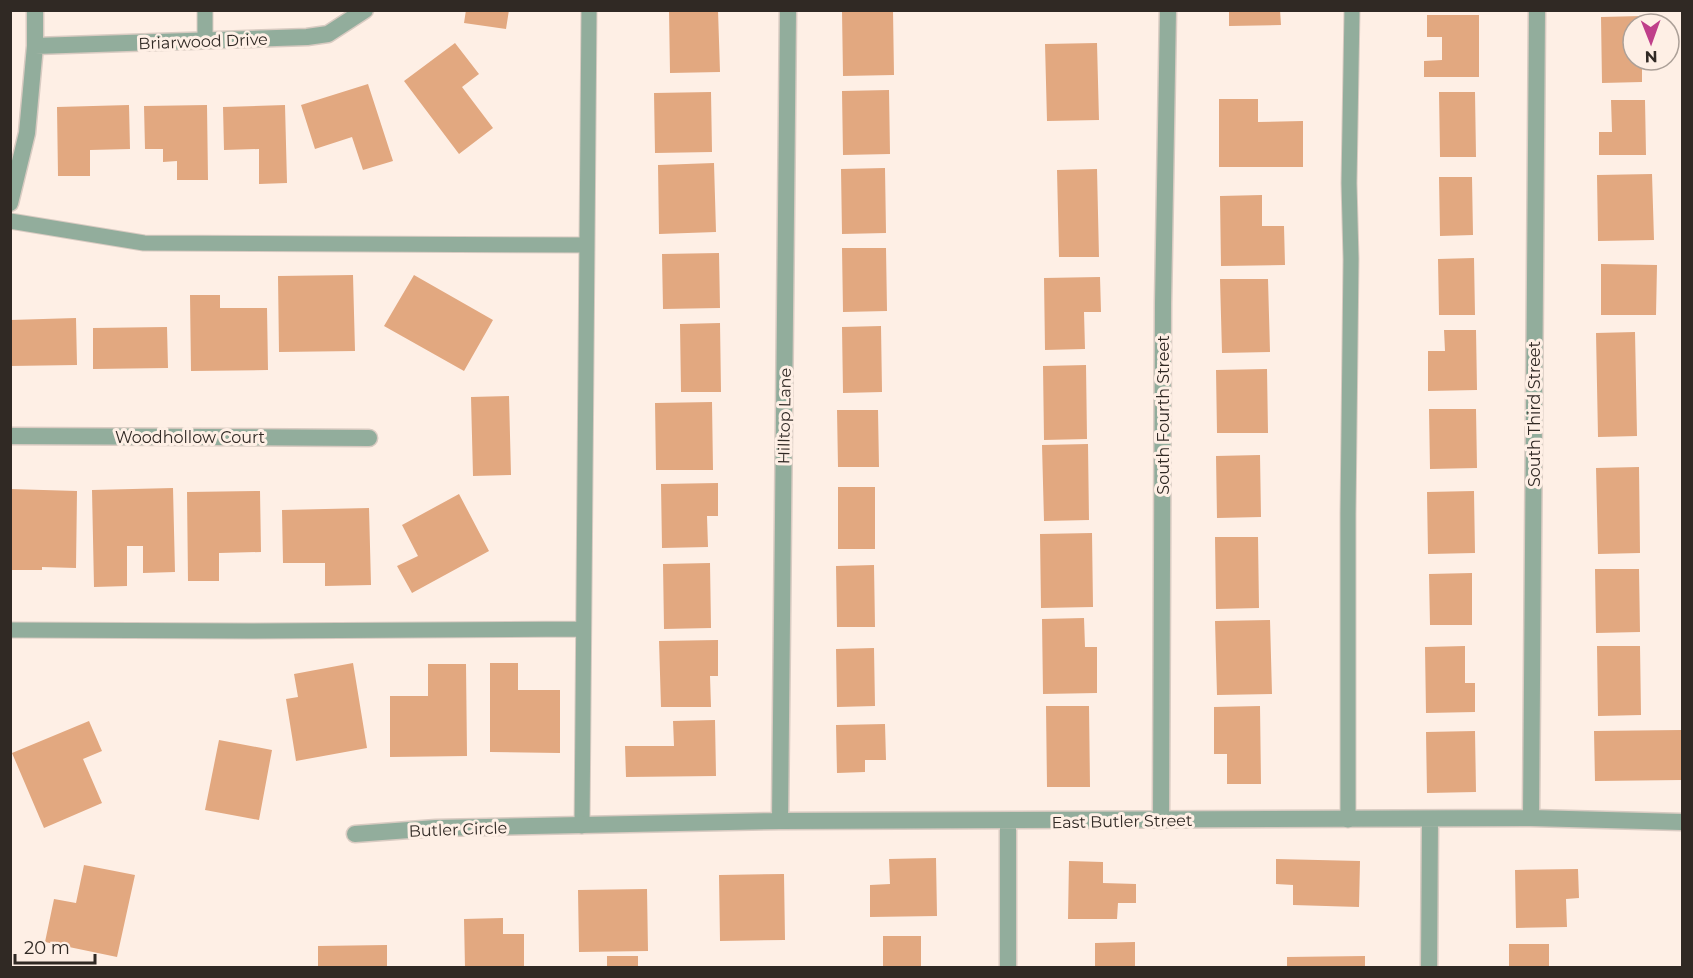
<svg xmlns="http://www.w3.org/2000/svg" width="1693" height="978" viewBox="0 0 1693 978" font-family="Montserrat,sans-serif">
	<style>
		.building { fill: #e2a880 }
		.lines { fill: none; stroke-linecap: round; stroke-linejoin: round }
		.service-casing { stroke: #d9cbc2; stroke-width: 17 }
		.minor-casing { stroke: #d9cbc2; stroke-width: 19 }
		.service { stroke: #92ad9c; stroke-width: 15 }
		.minor { stroke: #92ad9c; stroke-width: 16 }
		.labels { text-anchor: middle; stroke-width: 6; stroke-linejoin: round; paint-order: stroke }
		.street-label { font-size: 16px; fill: #302924; stroke: #feefe5 }
	</style>
	<rect width="100%" height="100%" fill="#feefe5"/>
	<!-- building -->
	<path class="building" d="M466,10H509L506,29L464,23Z
		M669,10H718L720,72L670,73Z
		M877,10H893L894,75L843,76L842,11Z
		M1229,10H1280L1281,25L1229,26Z
		M1427,15H1479V77H1424V61L1442,60V37H1427Z
		M1641,16V24H1633V60H1642V82L1602,83L1601,17Z
		M455,43L479,74L462,87L493,128L459,154L404,81Z
		M1097,43L1099,120L1047,121L1045,44Z
		M368,84L393,161L363,170L352,137L315,149L301,105Z
		M889,90L890,154L843,155L842,91Z
		M711,92L712,152L655,153L654,93Z
		M1439,92H1475L1476,157H1440Z
		M1219,99H1258V122L1303,121V167H1219Z
		M1611,100H1645L1646,155H1599V132H1612Z
		M129,105L130,149L90,150V176H58L57,107Z
		M207,105L208,180H177V161L163,162V149H145L144,106Z
		M285,105L287,183L259,184V149L224,150L223,107Z
		M714,163L716,232L659,234L658,165Z
		M885,168L886,233L842,234L841,169Z
		M1097,169L1099,257H1059L1057,170Z
		M1652,174L1654,240L1598,241L1597,175Z
		M1439,177H1472L1473,235L1440,236Z
		M1262,195V226H1284L1285,265L1221,266L1220,196Z
		M842,248H886L887,311L843,312Z
		M719,253L720,308L663,309L662,254Z
		M1474,258L1475,315H1439L1438,259Z
		M1601,264L1657,265L1656,315H1601Z
		M353,275L355,351L279,352L278,276Z
		M414,275L493,320L464,371L384,326Z
		M1100,277L1101,312H1084L1085,349L1045,350L1044,278Z
		M1220,279H1268L1270,352L1222,353Z
		M190,295H220V308H267L268,370L191,371Z
		M76,318L77,365L10,366V320Z
		M720,323L721,392H681L680,324Z
		M881,326L882,392L843,393L842,327Z
		M167,327L168,368L93,369V328Z
		M1444,330H1476L1477,390L1428,391V351H1445Z
		M1635,332L1637,436L1598,437L1596,333Z
		M1086,365L1087,439L1044,440L1043,366Z
		M1267,369L1268,433H1217L1216,370Z
		M509,396L511,475L473,476L471,397Z
		M712,402L713,470H656L655,403Z
		M1429,409H1476L1477,468L1430,469Z
		M837,410H878L879,467H838Z
		M1088,444L1089,520L1044,521L1042,445Z
		M1260,455L1261,517L1217,518L1216,456Z
		M1639,467L1640,553L1598,554L1596,468Z
		M718,483V516H707L708,547L662,548L661,484Z
		M838,487H875V549H838Z
		M173,488L175,572L143,573V546H127V586L94,587L92,490Z
		M10,489L77,491L76,568L42,567V570H10Z
		M260,491L261,552L219,553V581H188L187,492Z
		M1474,491L1475,553L1428,554L1427,492Z
		M459,494L489,551L412,593L397,566L418,556L402,525Z
		M369,508L371,585L325,586V563H283L282,510Z
		M1092,533L1093,607L1041,608L1040,534Z
		M1215,537H1258L1259,608L1216,609Z
		M710,563L711,628L664,629L663,564Z
		M874,565L875,627H837L836,566Z
		M1595,569H1639L1640,632L1596,633Z
		M1472,573V625H1430L1429,574Z
		M1084,618L1085,647H1097V693L1043,694L1042,619Z
		M1270,620L1272,694L1217,695L1215,621Z
		M718,640V676H710L711,707H661L659,641Z
		M1465,646V683H1475V712L1426,713L1425,647Z
		M1597,646H1640L1641,715L1598,716Z
		M874,648L875,706L837,707L836,649Z
		M353,663L367,748L296,761L286,699L298,697L294,674Z
		M490,663H518V690H560V753L490,752Z
		M428,664H466L467,756L390,757V696H428Z
		M1046,706H1089L1090,787H1047Z
		M1260,706L1261,784H1227V754H1214V707Z
		M715,720L716,776L626,777L625,746H674L673,721Z
		M89,721L102,751L83,759L102,803L44,828L12,753Z
		M885,724L886,760H865V772L837,773L836,725Z
		M1681,730L1682,780L1595,781L1594,731Z
		M1475,731L1476,792L1427,793L1426,732Z
		M219,740L272,750L259,820L205,810Z
		M936,858L937,916L870,917V885L890,884L889,859Z
		M1276,859L1360,861L1359,907L1293,905V885L1276,884Z
		M1069,861L1103,862V883L1136,884V903H1118L1117,919H1068Z
		M84,865L135,875L117,957L45,942L54,899L76,903Z
		M1578,869L1579,898L1566,899L1567,927L1516,928L1515,870Z
		M784,874L785,940L720,941L719,875Z
		M647,889L648,951L579,952L578,890Z
		M503,918V934H524V968H465L464,919Z
		M883,936H921V968H883Z
		M1135,942V968H1095V943Z
		M1509,944H1549V968H1509Z
		M387,945V968H318V946Z
		M607,956H638V968H607Z
		M1365,956V968H1287V957Z"/>
	<g class="lines">
		<!-- service casing -->
		<g class="service-casing">
			<path id="service" d="M205,41V10
				M10,221L144,243L586,245
				M10,630L251,631L583,629
				M1348,820V514L1351,259L1349,183L1352,10
				M582,826L589,10"/>
		</g>
		<!-- minor casing -->
		<g class="minor-casing">
			<path id="minor" d="M35,46L307,37L328,34L365,10
				M10,203L27,133L35,46V10
				M10,436L369,438
				M1531,818L1537,10
				M1161,820L1163,304L1168,10
				M780,821L788,10
				M355,834L436,828L780,821L1531,818L1682,822
				M1008,968V822
				M1429,968L1430,820"/>
		</g>
		<!-- service -->
		<use href="#service" class="service"/>
		<!-- minor -->
		<use href="#minor" class="minor"/>
	</g>
	<g class="labels">
		<!-- street labels -->
		<g class="street-label">
			<text transform="translate(203 41) rotate(-2)" y="6">Briarwood Drive</text>
			<text transform="translate(1534 414) rotate(-90)" y="6">South Third Street</text>
			<text transform="translate(1163 415) rotate(-90)" y="6">South Fourth Street</text>
			<text transform="translate(784 416) rotate(-89)" y="6">Hilltop Lane</text>
			<text x="190" y="443">Woodhollow Court</text>
			<text transform="translate(1122 821) rotate(-1)" y="6">East Butler Street</text>
			<text transform="translate(458 829) rotate(-2)" y="6">Butler Circle</text>
		</g>
	</g>
	<!-- border -->
	<rect width="1693" height="978" fill="none" stroke="#302924" stroke-width="24"/>
	<!-- north arrow -->
	<g transform="translate(1651 42) rotate(179)"><circle r="28" fill="#feefe5" stroke="#aca098" stroke-width="1.5"/>
	<path d="M0-4.5L10 22L0 15L-10 22Z" fill="#bf3f8a"/>
	<text y="-9" font-size="16" font-weight="bold" text-anchor="middle" fill="#302924">N</text>
	</g>
	<!-- scale -->
	<path d="M15 954v9h80v-9" fill="none" stroke="#302924" stroke-width="3"/>
	<text x="24" y="954" font-size="18" fill="#302924" stroke="#feefe5" stroke-width="4.5" paint-order="stroke">20 m</text>
</svg>
